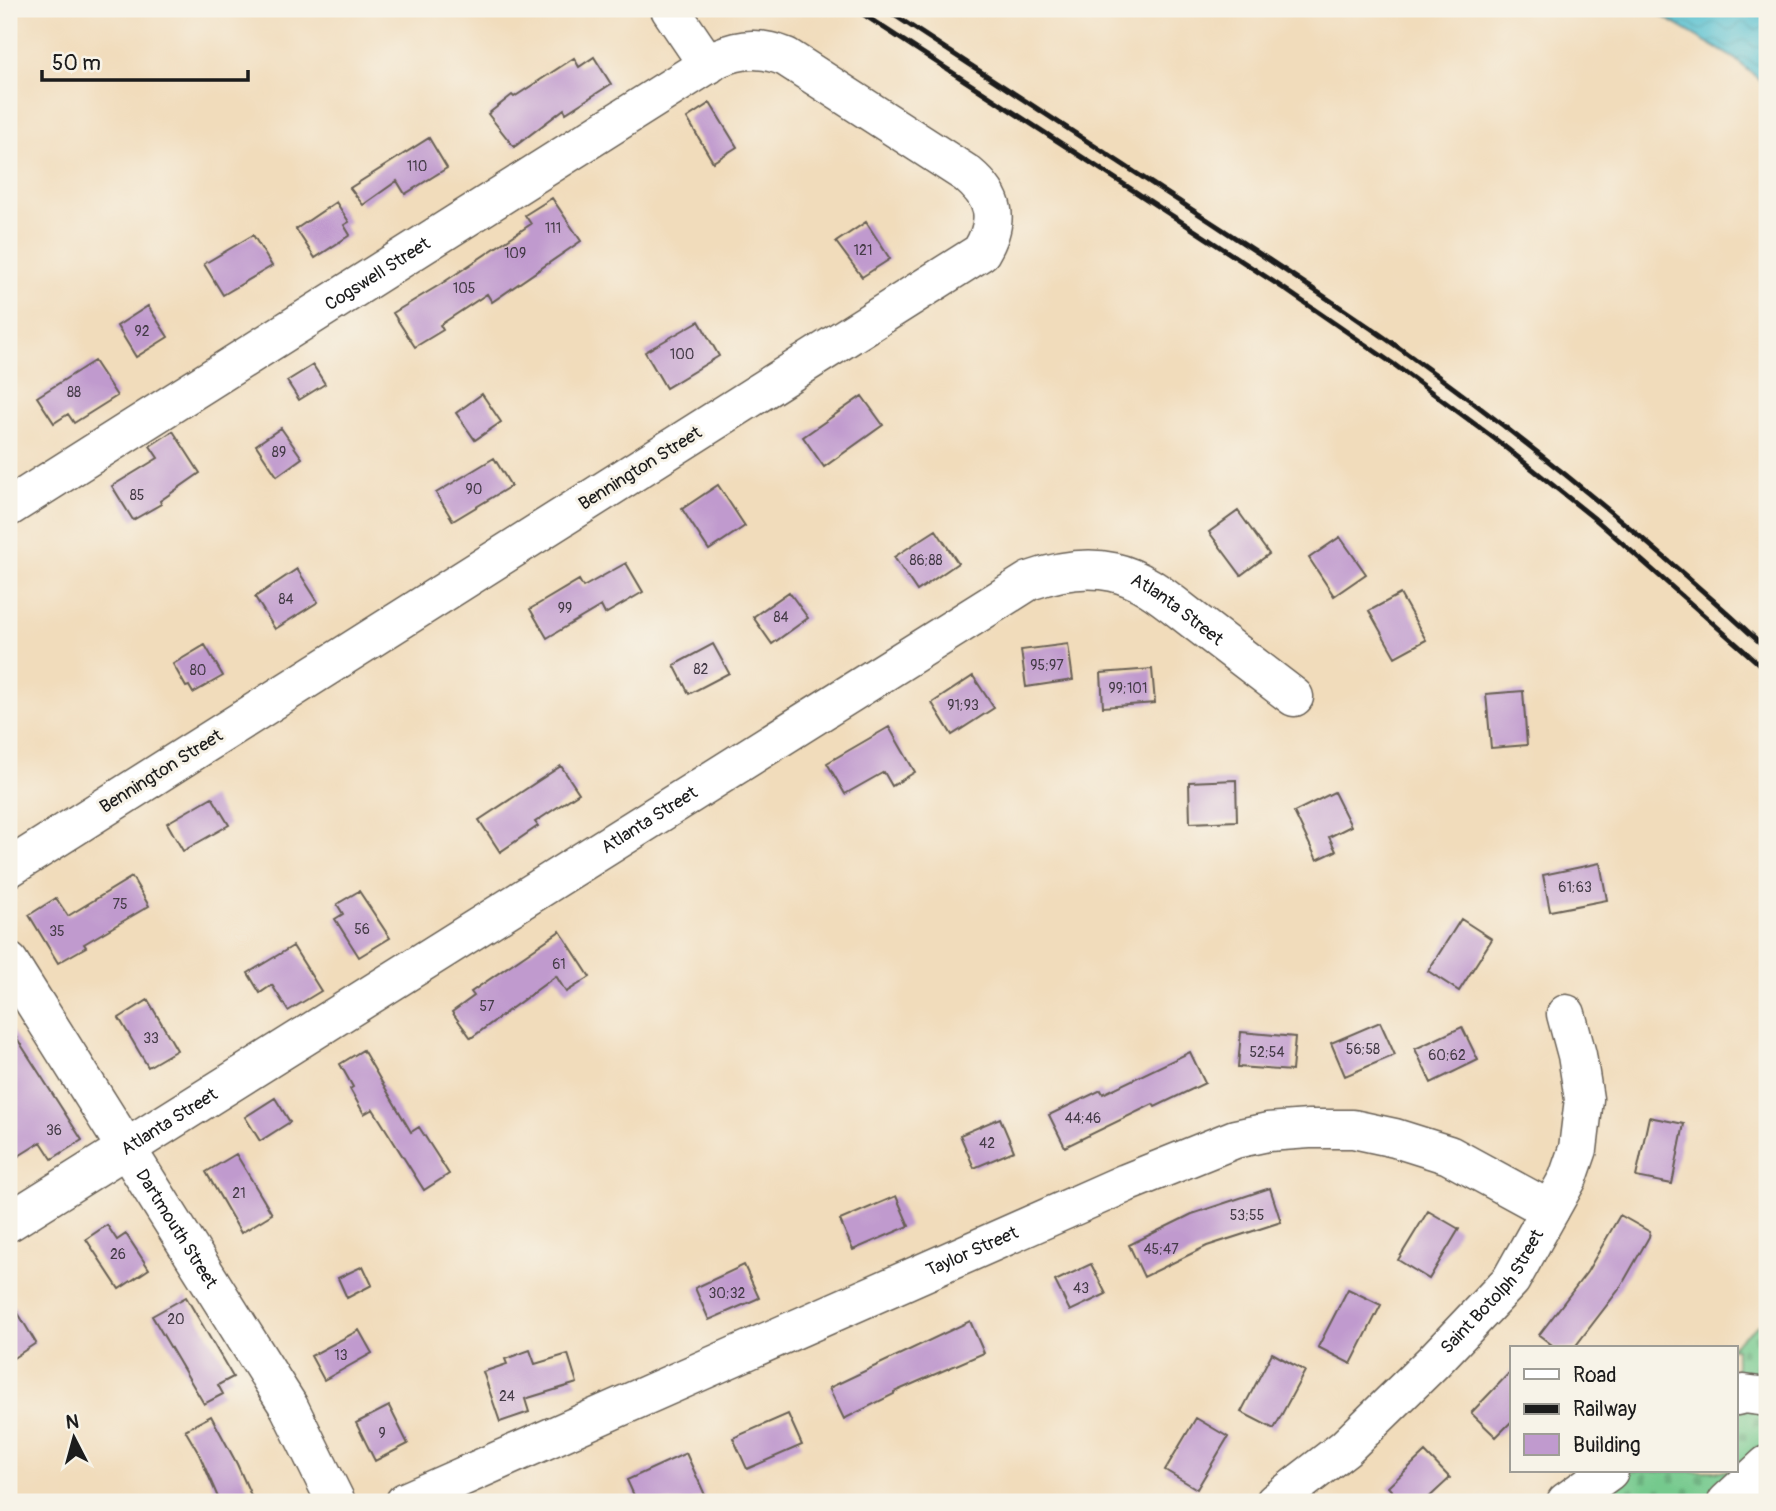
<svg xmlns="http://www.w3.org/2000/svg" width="1776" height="1511" viewBox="0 0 1776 1511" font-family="Pangolin,sans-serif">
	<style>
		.cemetery { fill: url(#cemetery-stones); stroke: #487254; stroke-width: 2 }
		.water { fill: url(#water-waves); stroke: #386e76; stroke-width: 2 }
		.building { fill: #c09ace }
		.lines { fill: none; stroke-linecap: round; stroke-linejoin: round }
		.minor-casing { stroke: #675f54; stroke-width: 41 }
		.minor { stroke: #fff; stroke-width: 38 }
		.rail { stroke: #1c1c1c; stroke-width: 5 }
		.labels { text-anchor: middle; stroke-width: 6; stroke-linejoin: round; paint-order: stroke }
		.number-label { font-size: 14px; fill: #453c48 }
		.street-label { font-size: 18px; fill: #1c1c1c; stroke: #f7f3e8 }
	</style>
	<defs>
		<pattern id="cemetery-stones" width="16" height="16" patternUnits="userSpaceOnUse" patternTransform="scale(1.75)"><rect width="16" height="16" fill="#75c98d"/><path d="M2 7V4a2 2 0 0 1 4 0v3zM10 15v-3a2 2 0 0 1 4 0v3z" fill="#65ac79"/></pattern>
		<pattern id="water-waves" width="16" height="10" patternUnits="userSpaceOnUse" patternTransform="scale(1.75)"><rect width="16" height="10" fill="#55c0d0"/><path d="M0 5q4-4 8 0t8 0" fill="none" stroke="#49a4b2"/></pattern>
	</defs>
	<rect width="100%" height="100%" fill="#f7f3e8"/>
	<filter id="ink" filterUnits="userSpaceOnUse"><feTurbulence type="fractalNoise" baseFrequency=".0143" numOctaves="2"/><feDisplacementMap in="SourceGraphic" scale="14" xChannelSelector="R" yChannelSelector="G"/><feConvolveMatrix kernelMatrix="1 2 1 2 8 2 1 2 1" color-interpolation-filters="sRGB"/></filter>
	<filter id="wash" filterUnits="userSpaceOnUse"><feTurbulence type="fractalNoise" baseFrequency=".00686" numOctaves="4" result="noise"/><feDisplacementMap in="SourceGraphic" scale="28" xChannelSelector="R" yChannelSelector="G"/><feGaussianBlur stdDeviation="1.57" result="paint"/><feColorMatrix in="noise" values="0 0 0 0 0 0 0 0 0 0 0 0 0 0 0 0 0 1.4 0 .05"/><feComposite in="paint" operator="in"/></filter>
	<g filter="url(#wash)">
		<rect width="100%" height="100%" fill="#f1dcbb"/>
		<!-- cemetery -->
		<path class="cemetery" d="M1767,1318V1502H1532L1573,1471H1736V1348H1729Z"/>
		<!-- water -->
		<path class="water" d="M1650,9H1767V86L1735,59Z"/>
		<g id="blocks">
			<!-- building -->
			<path class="building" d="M594,57L611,84L566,113L564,109L514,147L488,114L512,95L514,97L574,58L579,67Z
				M710,103L737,147L713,162L687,118Z
				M429,138L447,168L405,194L397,181L363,205L350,188Z
				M552,198L581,241L492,302L487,294L440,325L443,330L415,347L393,313L441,284L531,224L525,215Z
				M336,202L349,222L344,225L350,235L315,258L296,229Z
				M866,222L890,259L862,277L836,242Z
				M253,235L272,266L223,295L204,264Z
				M148,306L168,337L136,357L117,326Z
				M699,321L719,356L666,388L645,352Z
				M94,361L117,396L74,423L68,414L54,423L37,397Z
				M313,365L325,384L299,400L287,381Z
				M482,394L501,422L475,440L456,413Z
				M862,396L883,425L824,467L803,437Z
				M281,428L302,458L277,476L256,445Z
				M173,431L200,473L160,501L161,504L133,520L112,486L158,458L150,446Z
				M494,458L511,486L453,521L436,493Z
				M718,485L745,526L709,550L682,509Z
				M1238,511L1269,554L1241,575L1209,532Z
				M936,530L958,563L917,591L894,557Z
				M1340,537L1366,574L1334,596L1309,558Z
				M626,563L643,592L605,614L601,606L547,638L530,609L579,580L583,587Z
				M297,569L318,602L275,629L255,597Z
				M789,592L808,618L772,644L753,617Z
				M1400,594L1426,640L1395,657L1369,611Z
				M713,644L729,673L689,694L674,665Z
				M1068,644L1073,680L1026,687L1021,650Z
				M205,645L223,676L193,693L189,686L186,687L173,664Z
				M1152,669L1155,703L1103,707L1101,673Z
				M973,676L994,708L952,735L932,703Z
				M1523,691L1527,745L1491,748L1486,694Z
				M889,727L915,772L892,786L884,772L845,794L827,763Z
				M561,766L579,793L535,822L538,826L500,852L479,820Z
				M1236,780L1237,821L1190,823L1189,782Z
				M1334,792L1351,826L1329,837L1336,851L1317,860L1294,812Z
				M212,797L229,825L183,851L167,823Z
				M1600,863L1607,900L1550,911L1543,875Z
				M132,877L149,906L84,944L86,947L58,963L29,915L56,898L68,916Z
				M359,891L390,938L359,957L335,919L343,914L337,904Z
				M1461,919L1492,939L1459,991L1428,971Z
				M560,931L590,977L566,992L556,976L471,1038L452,1012L474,996L471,992Z
				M293,946L321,991L288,1011L272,985L260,993L248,973Z
				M148,1000L177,1050L148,1067L119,1018Z
				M1380,1022L1395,1055L1345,1076L1331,1043Z
				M9,1026L82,1140L52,1159L41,1142L9,1162Z
				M1462,1027L1478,1060L1431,1083L1415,1049Z
				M1241,1032L1295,1037L1292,1071L1238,1067Z
				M363,1050L411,1132L419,1127L449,1174L424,1190L373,1109L364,1114L350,1089L353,1087L340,1064Z
				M1190,1052L1205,1083L1155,1107L1153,1104L1065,1147L1049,1115L1101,1090L1103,1094Z
				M275,1098L290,1122L260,1141L245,1117Z
				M1649,1117L1684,1124L1672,1184L1636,1177Z
				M1000,1118L1014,1151L974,1168L960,1135Z
				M236,1154L272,1214L241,1233L206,1172Z
				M1270,1188L1281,1222L1207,1246L1144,1277L1129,1245L1192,1214Z
				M896,1196L909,1226L853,1250L840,1220Z
				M1428,1211L1459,1229L1429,1279L1398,1260Z
				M1620,1215L1650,1232L1649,1237L1620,1288L1574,1348H1556L1539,1335L1587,1272Z
				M107,1225L117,1240L126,1234L149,1269L119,1289L86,1239Z
				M1091,1264L1106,1294L1070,1311L1055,1281Z
				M744,1265L759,1298L709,1320L695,1288Z
				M363,1266L372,1285L347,1298L338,1278Z
				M1348,1289L1381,1305L1351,1364L1318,1347Z
				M186,1297L233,1377L218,1385L223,1394L204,1404L152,1316Z
				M9,1298L36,1343L9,1361Z
				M970,1321L984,1353L894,1392V1394L844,1419L829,1388Z
				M359,1330L372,1353L324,1380L311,1356Z
				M530,1350L535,1364L568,1354L577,1383L525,1399L529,1412L500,1422L483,1372L507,1364L505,1359Z
				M1272,1353L1305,1371L1274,1429L1241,1412Z
				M1512,1370V1421L1496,1437L1471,1413Z
				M389,1406L408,1444L375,1461L356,1423Z
				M788,1414L802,1445L747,1469L733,1438Z
				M211,1416L237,1464L254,1502H220L199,1454L185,1430Z
				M1196,1418L1228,1437L1197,1489L1165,1470Z
				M1425,1452L1450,1478L1424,1502H1402L1388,1487Z
				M686,1453L705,1495L690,1502H637L627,1480Z"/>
		</g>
	</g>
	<g filter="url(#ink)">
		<use href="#blocks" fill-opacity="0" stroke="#675f54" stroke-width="2"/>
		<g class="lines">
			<!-- minor casing -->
			<g class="minor-casing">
				<g id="minor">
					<path d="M670,9L708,65"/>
					<path id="s1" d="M9,507L718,58C742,48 762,47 786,57L967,174C996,198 1000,220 981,252L9,868"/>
					<path id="s2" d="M9,962L289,1407L336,1502"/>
					<path id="s3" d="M9,1222L1029,581C1055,572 1085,566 1113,572C1146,579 1173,605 1200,625C1231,649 1263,673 1294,697"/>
					<path d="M1736,1396L1744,1394L1767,1397"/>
					<path id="s4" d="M405,1502L1126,1183L1235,1139L1268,1132L1309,1129H1353L1395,1138L1449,1155L1550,1210"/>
					<path id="s5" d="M1275,1502L1345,1448L1433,1362L1511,1280L1568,1178L1578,1149L1584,1099L1577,1055L1566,1014"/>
					<path d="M1566,1502L1609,1471"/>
					<path d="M1727,1502L1767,1465"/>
				</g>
			</g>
			<!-- minor -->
			<use href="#minor" class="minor"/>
			<!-- rail -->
			<path class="rail" d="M855,9L1286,290L1392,363L1495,439L1595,519L1767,671
				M885,9C986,75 1086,141 1188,207C1260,254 1332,300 1402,350C1530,442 1651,542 1767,649"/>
		</g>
	</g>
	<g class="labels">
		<!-- number labels -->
		<g class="number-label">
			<text x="417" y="171">110</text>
			<text x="553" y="233">111</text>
			<text x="863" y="255">121</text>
			<text x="515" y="258">109</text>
			<text x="464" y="293">105</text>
			<text x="142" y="336">92</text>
			<text x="682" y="359">100</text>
			<text x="74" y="397">88</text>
			<text x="279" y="457">89</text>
			<text x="474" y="494">90</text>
			<text x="137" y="500">85</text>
			<text x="926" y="565">86;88</text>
			<text x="286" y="604">84</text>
			<text x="565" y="613">99</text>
			<text x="781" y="622">84</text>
			<text x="1047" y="670">95;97</text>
			<text x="701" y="674">82</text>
			<text x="198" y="675">80</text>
			<text x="1128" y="693">99;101</text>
			<text x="963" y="710">91;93</text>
			<text x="1575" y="892">61;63</text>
			<text x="120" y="909">75</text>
			<text x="362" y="934">56</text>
			<text x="57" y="936">35</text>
			<text x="559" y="969">61</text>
			<text x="487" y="1011">57</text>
			<text x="151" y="1043">33</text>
			<text x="1363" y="1054">56;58</text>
			<text x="1267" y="1057">52;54</text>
			<text x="1447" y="1060">60;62</text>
			<text x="1083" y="1123">44;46</text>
			<text x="54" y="1135">36</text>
			<text x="987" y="1148">42</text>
			<text x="239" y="1198">21</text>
			<text x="1247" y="1220">53;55</text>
			<text x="1161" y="1254">45;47</text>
			<text x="118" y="1259">26</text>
			<text x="1081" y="1293">43</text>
			<text x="727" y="1298">30;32</text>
			<text x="176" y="1324">20</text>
			<text x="341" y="1360">13</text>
			<text x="507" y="1401">24</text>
			<text x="382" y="1438">9</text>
		</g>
		<!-- street labels -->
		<g class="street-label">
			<text dy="6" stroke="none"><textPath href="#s1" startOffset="436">Cogswell Street</textPath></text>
			<text transform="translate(640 468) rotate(-32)" y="6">Bennington Street</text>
			<text dy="6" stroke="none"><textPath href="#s3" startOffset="1365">Atlanta Street</textPath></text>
			<text transform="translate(161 771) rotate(-32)" y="6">Bennington Street</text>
			<text dy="6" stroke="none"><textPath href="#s3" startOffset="756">Atlanta Street</textPath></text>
			<text dy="6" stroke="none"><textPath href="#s3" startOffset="189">Atlanta Street</textPath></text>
			<text dy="6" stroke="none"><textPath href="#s2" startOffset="315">Dartmouth Street</textPath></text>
			<text dy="6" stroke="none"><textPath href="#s4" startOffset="620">Taylor Street</textPath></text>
			<text dy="6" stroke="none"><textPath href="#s5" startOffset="304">Saint Botolph Street</textPath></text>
		</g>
	</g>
	<!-- margin -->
	<rect width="1776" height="1511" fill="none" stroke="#f7f3e8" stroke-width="35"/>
	<!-- legend -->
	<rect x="1510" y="1346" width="228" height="126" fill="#f7f3e8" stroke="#9f9d96" stroke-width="2"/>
	<rect x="1524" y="1369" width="35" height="10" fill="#ffffff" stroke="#9f9d96" stroke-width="2"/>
	<text x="1573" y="1382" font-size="21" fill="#1c1c1c">Road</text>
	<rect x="1524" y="1404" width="35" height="10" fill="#1c1c1c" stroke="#9f9d96" stroke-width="2"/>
	<text x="1573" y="1416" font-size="21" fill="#1c1c1c">Railway</text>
	<rect x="1524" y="1434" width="35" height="21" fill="#c09ace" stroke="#9f9d96" stroke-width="2"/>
	<text x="1573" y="1452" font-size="21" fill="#1c1c1c">Building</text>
	<!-- north arrow -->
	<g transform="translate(74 1438) rotate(354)" stroke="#f7f3e8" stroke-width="5" paint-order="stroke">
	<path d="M0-5L12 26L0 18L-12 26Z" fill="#1c1c1c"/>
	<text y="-10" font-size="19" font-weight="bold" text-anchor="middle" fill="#1c1c1c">N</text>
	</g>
	<!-- scale -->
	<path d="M42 70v10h206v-10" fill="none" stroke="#1c1c1c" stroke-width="3.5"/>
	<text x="52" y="70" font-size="21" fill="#1c1c1c" stroke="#f7f3e8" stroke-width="5" paint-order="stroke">50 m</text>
</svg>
